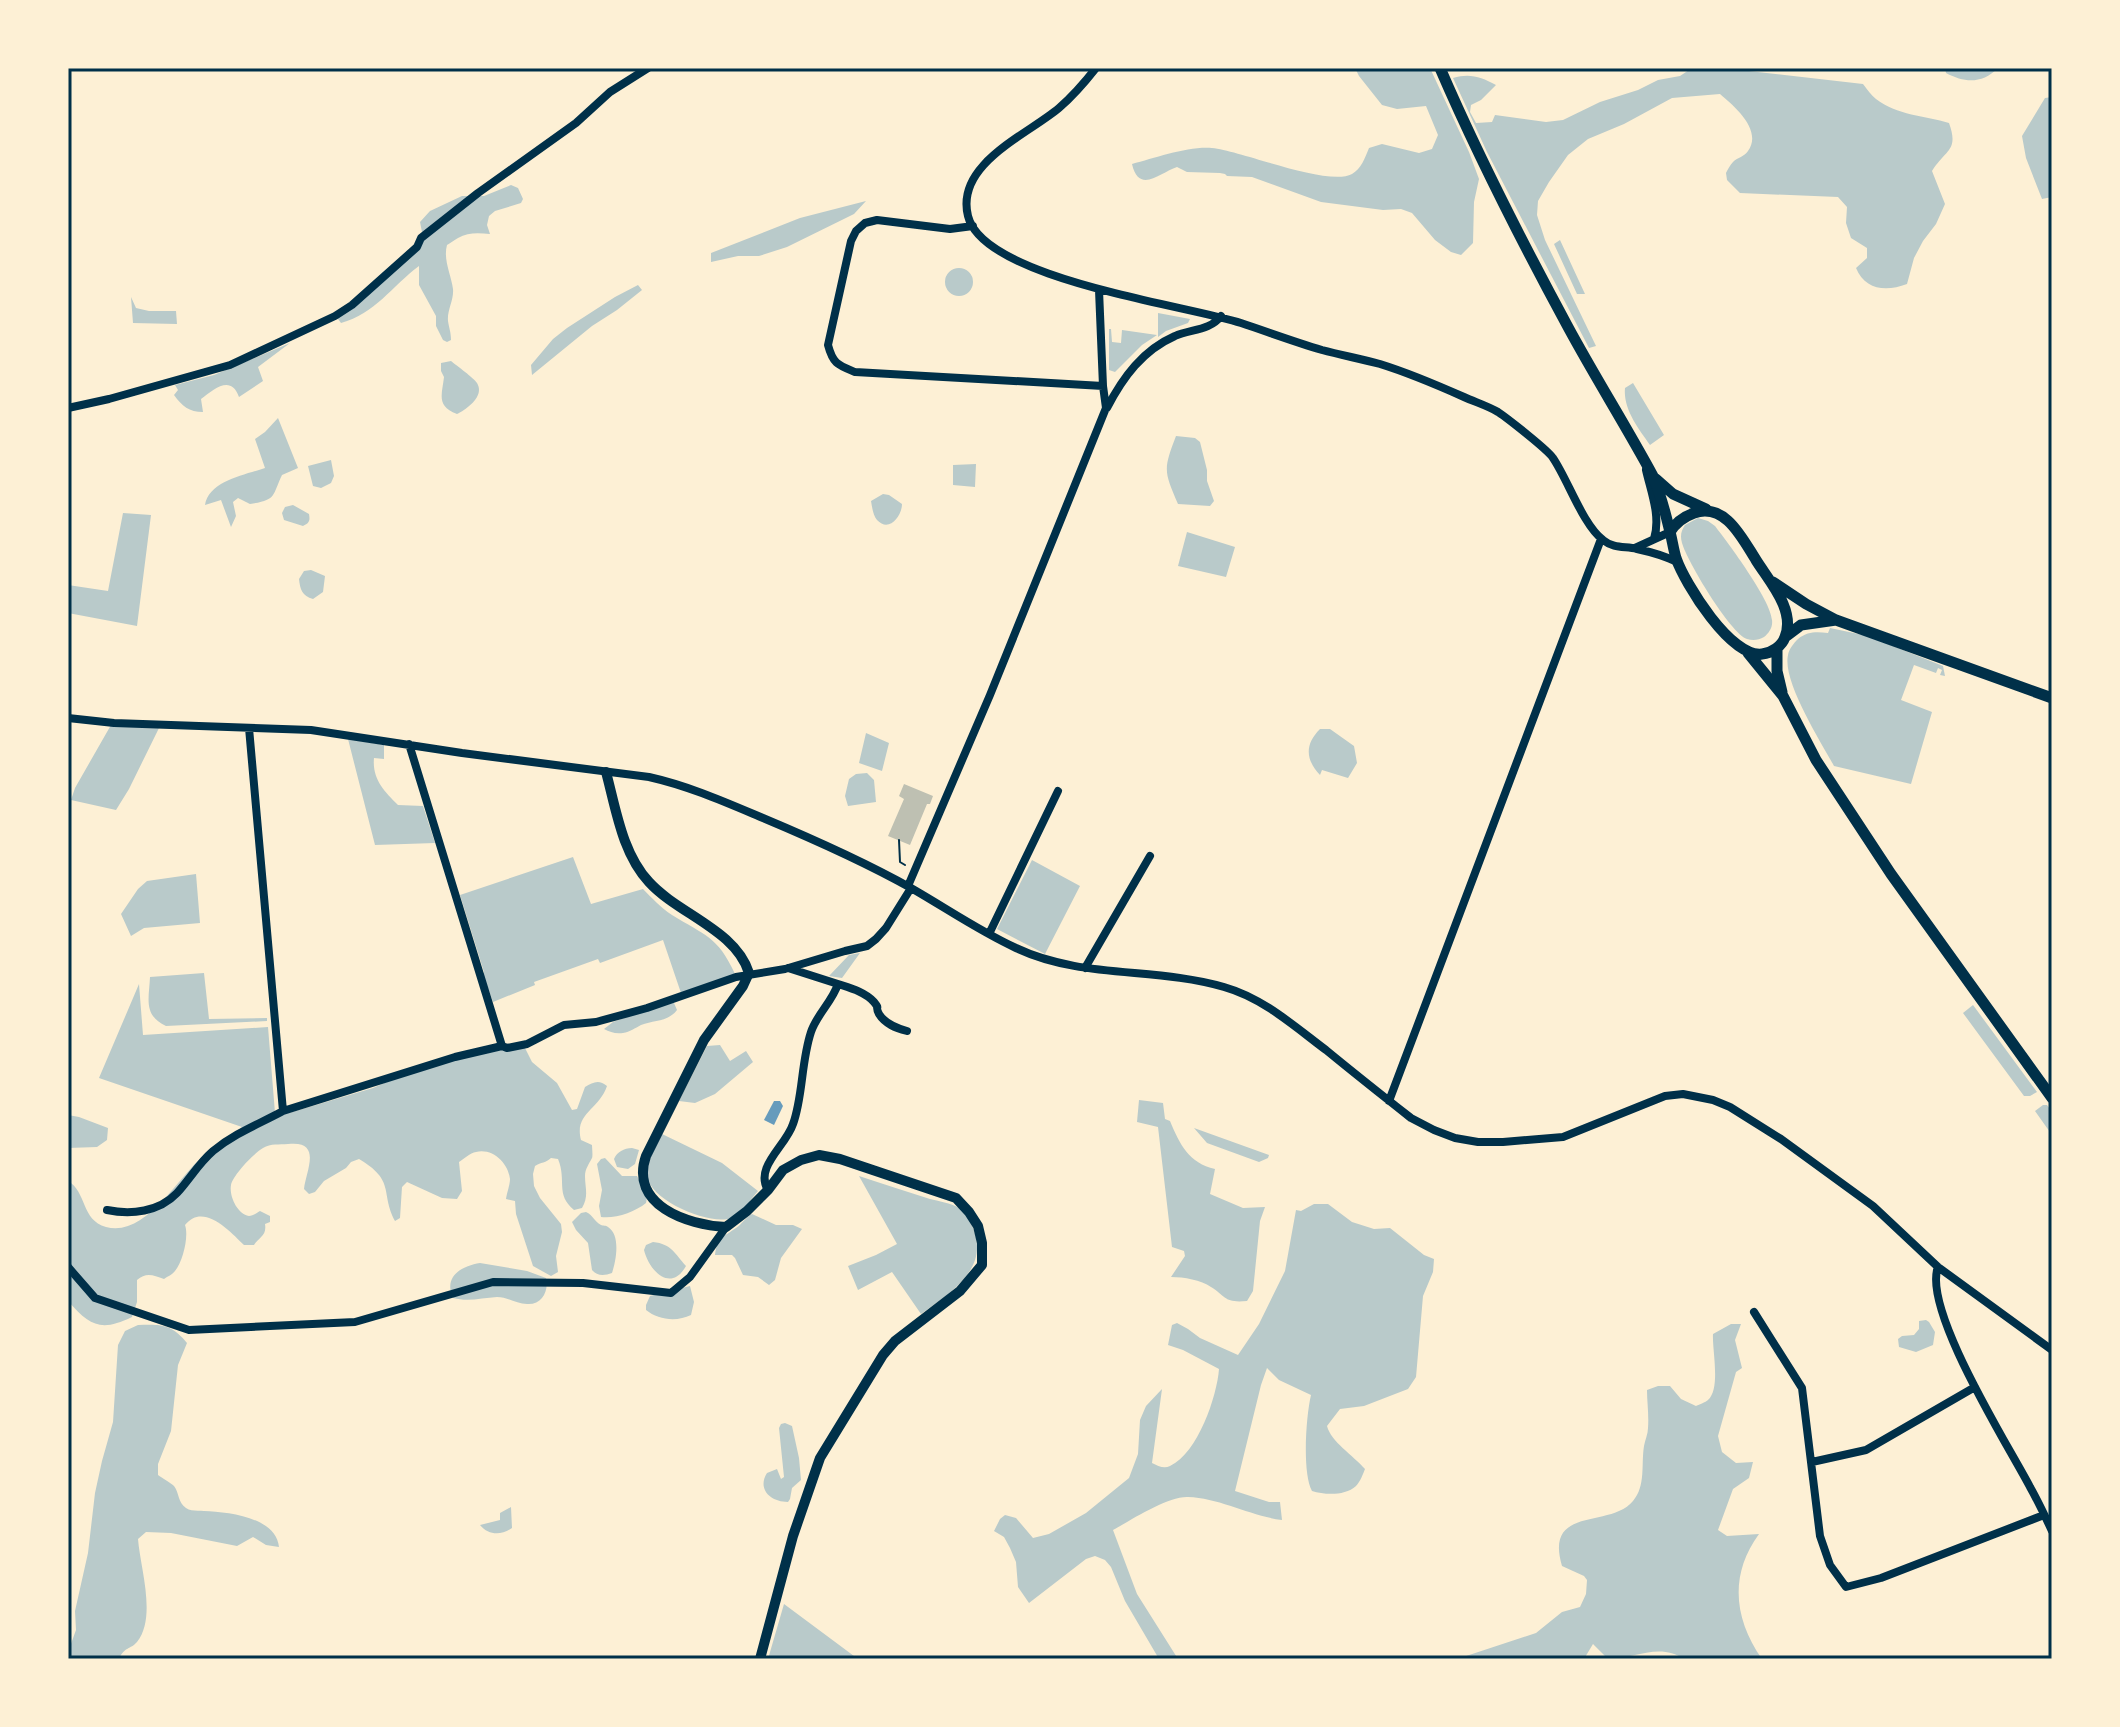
<svg xmlns="http://www.w3.org/2000/svg" width="2120" height="1727" viewBox="0 0 2120 1727" font-family="Cabin,sans-serif">
	<style>
		.green { fill: #b9caca }
		.water { fill: #669bbc }
		.building { fill: #bec0b2 }
		.lines { fill: none; stroke-linecap: round; stroke-linejoin: round }
		.path { stroke: #003049; stroke-width: 2 }
		.minor { stroke: #003049; stroke-width: 8 }
		.tertiary { stroke: #003049; stroke-width: 10 }
		.secondary { stroke: #003049; stroke-width: 11 }
		.neatline { fill: none; stroke: #003049; stroke-width: 3 }
	</style>
	<rect width="100%" height="100%" fill="#fdf0d5"/>
	<!-- green -->
	<path class="green" d="M1355,68H1430L1469,152L1479,179L1474,202L1473,243L1461,255L1451,252L1435,240L1412,213L1401,209L1383,210L1321,202L1252,177L1227,176L1225,174L1220,173L1187,172L1177,167C1161,172 1139,195 1132,164C1155,158 1188,146 1212,148C1242,151 1328,187 1352,174C1361,169 1365,158 1369,148L1382,144L1419,153L1432,149L1438,135L1426,106L1397,109L1382,105L1359,76Z
		M1692,68H1722L1863,84C1867,89 1871,95 1876,99C1896,115 1926,116 1949,123C1959,151 1946,149 1932,171L1945,204L1936,224L1923,241L1914,258L1907,284C1886,292 1865,290 1856,268L1867,258V248L1851,238L1846,223L1847,207L1838,197L1740,193L1727,180L1726,173C1728,169 1730,165 1733,162C1738,157 1744,157 1748,151C1763,130 1734,106 1720,94L1672,98L1624,124L1588,139L1568,155L1549,182L1538,201L1537,215L1545,240L1596,346L1589,348L1487,152L1453,78C1470,73 1481,77 1496,85L1481,100L1471,105L1470,112L1476,123L1492,122L1495,115L1546,122L1563,120L1600,102L1638,90L1658,80L1680,76Z
		M1945,68H1998C1982,84 1965,83 1946,73Z
		M2052,97V197L2042,199L2026,158L2022,136L2045,98Z
		M511,185L518,188L523,199L521,203L495,211L489,216L487,225L490,234C479,233 468,232 458,238C454,240 451,243 447,245C443,260 451,274 453,289C454,300 447,310 448,321C449,328 451,332 451,340L447,342L443,340L436,326V316L419,285V266C392,286 375,314 341,323L338,319V315L417,249L422,232L420,222L430,211L462,196H484Z
		M866,201L854,214L787,247L759,256H738L711,262V253L800,218Z
		M1560,240L1585,294H1577L1554,244Z
		M945 282a14 14 0 1 1 28 0a14 14 0 1 1-28 0Z
		M638,285L642,290L617,310L592,326L532,375L531,365L553,339L567,328L615,297Z
		M131,297L136,308L149,311H176L177,324L133,323Z
		M1158,313L1190,319L1188,323L1166,331L1158,337Z
		M1109,329H1111L1112,342L1121,343L1122,330L1157,335L1142,345L1115,372L1109,370Z
		M290,343L258,367L263,381L239,397C231,374 214,389 201,399L203,412C189,412 182,406 174,395L178,390L175,385L214,375Z
		M451,361C457,366 474,378 477,383C485,396 467,409 457,414C436,406 442,395 444,377L441,371V363Z
		M1633,383L1664,435L1650,445C1638,428 1623,409 1625,388Z
		M278,418L298,468L282,475C272,496 277,500 250,504L238,498L233,502L236,516L231,527L221,500L205,505C209,481 245,475 265,468L255,439L265,432Z
		M1176,436L1195,438L1200,442L1207,470V481L1214,501L1210,506L1178,504C1164,471 1163,470 1176,436Z
		M331,460L334,476L331,483L321,488L313,486L308,466Z
		M976,464L975,487L953,485V465Z
		M883,494L889,495L902,504C902,516 889,533 877,520C873,515 872,507 871,501Z
		M293,505L309,514C310,520 310,523 303,526L284,520L282,513L285,507Z
		M123,513L151,515L137,626L68,613V585L108,591Z
		M1698,518L1708,521L1715,526C1728,543 1771,600 1772,620C1773,627 1769,633 1764,637C1759,640 1753,641 1747,639C1730,633 1687,561 1682,543C1680,536 1681,531 1685,525Z
		M1187,532L1235,547L1226,577L1178,566Z
		M311,570L325,576L323,592L313,599C302,596 300,589 299,579L304,571Z
		M1830,628L1868,636L1943,666L1945,676L1940,675L1942,670L1938,668L1936,673L1914,665L1901,700L1932,712L1911,784L1834,766C1821,742 1782,681 1788,655C1789,649 1794,643 1798,639C1808,631 1817,632 1828,633Z
		M111,725L159,728L129,789L116,810L71,800L75,788Z
		M1320,729H1330L1354,746L1357,763L1348,778L1322,770L1320,775C1305,759 1305,744 1320,729Z
		M866,733L889,743L882,771L859,763Z
		M348,739L384,745V759L374,758C372,779 384,791 398,805L423,806L435,843L375,845Z
		M867,773L874,780L876,802L848,806L845,796L849,779L856,774Z
		M573,857L591,904L643,889C652,898 661,908 672,915C704,935 718,936 735,974L681,993L663,940L600,963L598,959L534,982L535,985L493,1002L483,974L484,972L460,895Z
		M1032,860L1080,886L1045,954L997,929Z
		M196,874L200,923L144,928L131,936L121,914L138,889L147,881Z
		M860,953L842,978L829,976L849,955Z
		M204,973L209,1019L267,1018V1021L166,1026C143,1015 149,999 150,977Z
		M139,984L143,1035L268,1027L275,1113H289L373,1088L405,1074L451,1059L524,1046L532,1062L557,1083L572,1110L577,1109L585,1087C593,1082 599,1079 607,1086C599,1110 574,1113 581,1140L592,1145C592,1147 593,1156 592,1158C589,1164 585,1169 585,1176C585,1188 589,1196 582,1208L574,1210C555,1194 567,1181 558,1159L551,1158C546,1163 541,1162 535,1166L533,1174L534,1186L540,1198L561,1224L562,1232L556,1256L558,1272L551,1276L533,1266L516,1214L515,1201L506,1199C507,1192 510,1185 510,1179C508,1163 493,1148 476,1152C470,1153 464,1159 459,1162L462,1191L457,1199L442,1198L407,1182L402,1187L400,1218L395,1221C380,1192 396,1181 359,1159L351,1162L346,1168L324,1181L315,1192L309,1194L304,1189C306,1171 323,1140 288,1144C279,1145 271,1143 263,1148C254,1153 233,1175 231,1185C229,1196 237,1214 249,1216C252,1216 257,1213 260,1211L270,1216V1222L265,1224C267,1236 259,1237 254,1245H244C230,1231 203,1202 185,1225C189,1236 183,1261 175,1271C172,1275 168,1276 164,1279C153,1275 146,1272 137,1280V1302L132,1317C101,1332 90,1326 68,1301V1181C87,1192 81,1220 106,1227C144,1238 178,1178 202,1157C214,1146 229,1137 242,1127L99,1078Z
		M671,1001L674,1003L677,1010C668,1022 654,1020 641,1025C635,1028 630,1032 623,1033C615,1034 610,1032 604,1029L613,1022Z
		M1973,1005L2037,1092L2030,1096H2024L1963,1013Z
		M720,1045L730,1061L746,1051L753,1062L715,1094L695,1103L679,1101L707,1046Z
		M1139,1100L1163,1103L1165,1119L1170,1121C1180,1145 1189,1163 1215,1169L1210,1194L1243,1208L1265,1207L1260,1221L1253,1291L1247,1301C1224,1303 1227,1297 1211,1287C1201,1280 1184,1277 1171,1277L1185,1256L1184,1251L1172,1247L1158,1127L1137,1122Z
		M2043,1105H2047L2052,1112V1135L2035,1111Z
		M68,1115L79,1117L108,1128L107,1140L97,1147L68,1148Z
		M1194,1128L1269,1155L1268,1158L1259,1162L1207,1143Z
		M662,1134L722,1163L758,1191C750,1200 743,1213 731,1218C711,1226 650,1201 647,1176C646,1162 656,1146 662,1134Z
		M632,1148L639,1150L635,1164L628,1169L617,1167L614,1159C617,1152 624,1148 632,1148Z
		M605,1158L622,1176H637C641,1184 649,1193 646,1203C635,1212 615,1219 601,1217L599,1206L602,1190L597,1164L601,1159Z
		M859,1176C882,1184 906,1191 930,1199C938,1201 951,1203 959,1208C965,1212 971,1221 973,1228C990,1269 950,1293 921,1314L892,1272L858,1290L848,1266L876,1255L897,1244Z
		M1314,1204H1328L1352,1222L1374,1229L1390,1228L1424,1255L1434,1259L1433,1272L1423,1296L1416,1377L1408,1389L1364,1406L1340,1409L1327,1426C1331,1442 1353,1455 1365,1469C1363,1474 1360,1482 1356,1486C1345,1496 1325,1495 1312,1491C1302,1473 1306,1416 1311,1395L1279,1380L1267,1368L1261,1385L1235,1491L1269,1502H1280L1282,1520C1250,1516 1220,1498 1188,1497C1168,1496 1131,1520 1113,1530L1137,1594L1178,1659H1159L1125,1601L1111,1567L1105,1560L1095,1556L1086,1559L1029,1603L1018,1587L1016,1562L1010,1548L1004,1537L994,1531L1000,1519L1005,1515L1016,1518L1033,1538L1049,1534L1086,1513L1129,1478L1138,1454L1140,1420L1146,1406L1162,1389L1152,1463C1158,1466 1164,1469 1170,1466C1198,1453 1217,1396 1219,1369L1183,1350L1168,1345L1172,1325L1177,1323L1188,1329L1200,1338L1238,1355L1259,1324L1285,1271L1296,1210L1301,1211Z
		M586,1212C593,1215 594,1221 601,1225C603,1226 606,1225 608,1227C621,1235 616,1261 612,1273C604,1276 597,1276 592,1270L588,1243L576,1230L572,1222L581,1213Z
		M752,1214L776,1225H793L802,1229L781,1258L775,1280L769,1285L758,1277L743,1275L735,1258L732,1255H715C717,1238 723,1237 736,1228C742,1224 745,1218 752,1214Z
		M653,1242C672,1244 675,1254 686,1266C671,1293 649,1271 644,1250L646,1245Z
		M480,1263L527,1271L546,1278C549,1291 542,1305 527,1304C517,1304 508,1297 497,1297C482,1298 468,1302 453,1298C443,1276 462,1266 480,1263Z
		M690,1286L694,1302L691,1315C677,1322 658,1320 646,1310V1305L650,1296Z
		M1926,1320L1929,1322L1935,1332L1933,1345L1916,1352L1899,1347L1898,1339L1902,1336L1914,1335L1919,1329V1321Z
		M1731,1324H1741L1735,1340L1742,1368L1736,1372L1718,1436L1722,1452L1736,1463L1753,1462L1749,1478L1733,1489L1718,1530L1727,1536L1759,1534C1729,1575 1734,1619 1762,1659H1684C1660,1642 1633,1659 1608,1659L1593,1644L1584,1659H1457L1536,1633L1562,1612L1580,1607L1586,1594L1587,1580L1584,1576L1562,1566C1544,1505 1610,1529 1633,1501C1646,1486 1641,1464 1644,1446C1645,1440 1648,1434 1648,1428C1649,1415 1647,1402 1647,1390L1658,1386H1670L1681,1399L1696,1406C1698,1405 1706,1402 1708,1400C1721,1388 1712,1350 1713,1334Z
		M138,1325C161,1324 172,1324 187,1343L178,1365L171,1431L158,1464V1475C162,1478 171,1483 174,1486C179,1492 178,1503 186,1508C191,1512 198,1510 204,1511C228,1512 276,1517 279,1547L266,1545L253,1537L237,1546L171,1533L146,1532L138,1539C140,1567 157,1617 137,1642C130,1650 125,1646 119,1659H68V1652L76,1630L75,1611L88,1553L95,1493L102,1461L113,1422L118,1345L125,1331Z
		M785,1423L792,1426L799,1458L801,1480L792,1488L790,1499L788,1502C770,1502 757,1489 767,1473L777,1469L781,1479L784,1477L779,1428L781,1424Z
		M511,1507L512,1528C502,1535 489,1536 480,1525L500,1520V1513Z
		M784,1604L858,1659H768Z"/>
	<!-- water -->
	<path class="water" d="M774,1101H780L783,1106L774,1125L764,1120Z"/>
	<!-- building -->
	<path class="building" d="M904,784L933,796L930,804H927L910,845L888,836L904,799L899,796Z"/>
	<g class="lines">
		<!-- path -->
		<path class="path" d="M899,840L900,862L905,865"/>
		<!-- minor -->
		<path class="minor" d="M1096,68C1085,82 1073,96 1059,108C1027,135 955,164 968,216C983,279 1186,305 1241,323C1268,332 1295,342 1322,350C1341,355 1361,359 1380,364C1409,373 1437,385 1464,397C1475,402 1488,406 1498,412C1507,418 1548,450 1553,458C1568,480 1583,525 1603,540C1614,549 1625,546 1637,549C1651,552 1665,556 1677,562
			M973,226L950,229L877,220L865,223L856,231L851,241L828,345C833,364 838,365 855,372L1103,386
			M68,408L109,399L230,365L335,316L352,305L417,247L421,238L478,193L576,123L610,92L648,68
			M1107,408C1123,377 1143,350 1175,336C1190,329 1210,331 1221,316
			M1646,470C1651,492 1661,516 1654,539
			M1635,548L1670,532
			M68,718L114,723L311,730L462,753L649,777C689,786 725,802 763,818C813,839 863,861 911,888C946,908 979,931 1016,948C1081,979 1156,967 1224,987C1263,998 1294,1026 1326,1050C1354,1073 1383,1096 1411,1118L1434,1130L1455,1138L1478,1142H1503L1563,1137L1665,1096L1683,1094L1713,1100L1730,1107L1781,1139L1873,1206L1938,1267L2052,1350
			M409,744L502,1046L507,1048L527,1044L564,1025L596,1022L647,1008L736,977L785,969L845,951L867,946L876,939L886,928L911,888
			M908,886L990,695L1106,408L1103,386L1099,290
			M989,934L1058,791
			M1085,968L1150,856
			M838,984C850,988 865,992 874,1002C881,1011 874,1004 879,1014C885,1024 896,1028 907,1031
			M1389,1101L1601,539
			M283,1111L455,1057L502,1046
			M768,1190C754,1167 786,1146 793,1124C803,1097 801,1062 811,1032C817,1014 832,1002 838,984L788,968
			M107,1210C131,1215 159,1212 177,1193C190,1179 198,1164 213,1151C235,1133 259,1124 283,1111L249,728
			M68,1267L95,1298L189,1330L355,1322L493,1282L583,1283L671,1293L690,1277L726,1227
			M1938,1267C1922,1309 2008,1445 2030,1487C2038,1501 2045,1516 2052,1531
			M1754,1312L1802,1388L1820,1536L1830,1565L1846,1587L1881,1578L2044,1515
			M1812,1462L1866,1450L1975,1387"/>
		<!-- tertiary -->
		<path class="tertiary" d="M606,772C616,809 622,853 649,882C678,914 736,930 749,973L743,986L704,1040L646,1156C629,1205 687,1225 726,1227L747,1211L768,1190L783,1170L801,1160L819,1155L840,1159L956,1198L969,1212L978,1226L982,1243V1265L960,1291L895,1341L883,1355L820,1458L793,1536L760,1659"/>
		<!-- secondary -->
		<path class="secondary" d="M1440,68C1478,156 1522,242 1568,327C1595,377 1626,426 1653,476C1660,493 1665,511 1669,528C1672,538 1673,548 1676,558C1685,584 1731,658 1762,654C1772,653 1782,646 1785,637C1796,610 1769,581 1756,560C1742,538 1725,502 1694,513C1683,517 1676,522 1670,532
			M1656,479L1673,494L1706,509
			M1773,582L1806,604L1836,620L2052,698
			M1785,637L1801,625L1836,620
			M1777,649V671L1782,692
			M1748,653L1783,696L1816,760L1891,874L2052,1098"/>
	</g>
	<!-- border -->
	<rect width="2120" height="1727" fill="none" stroke="#fdf0d5" stroke-width="140"/>
	<rect x="70" y="70" width="1980" height="1587" class="neatline"/>
</svg>
